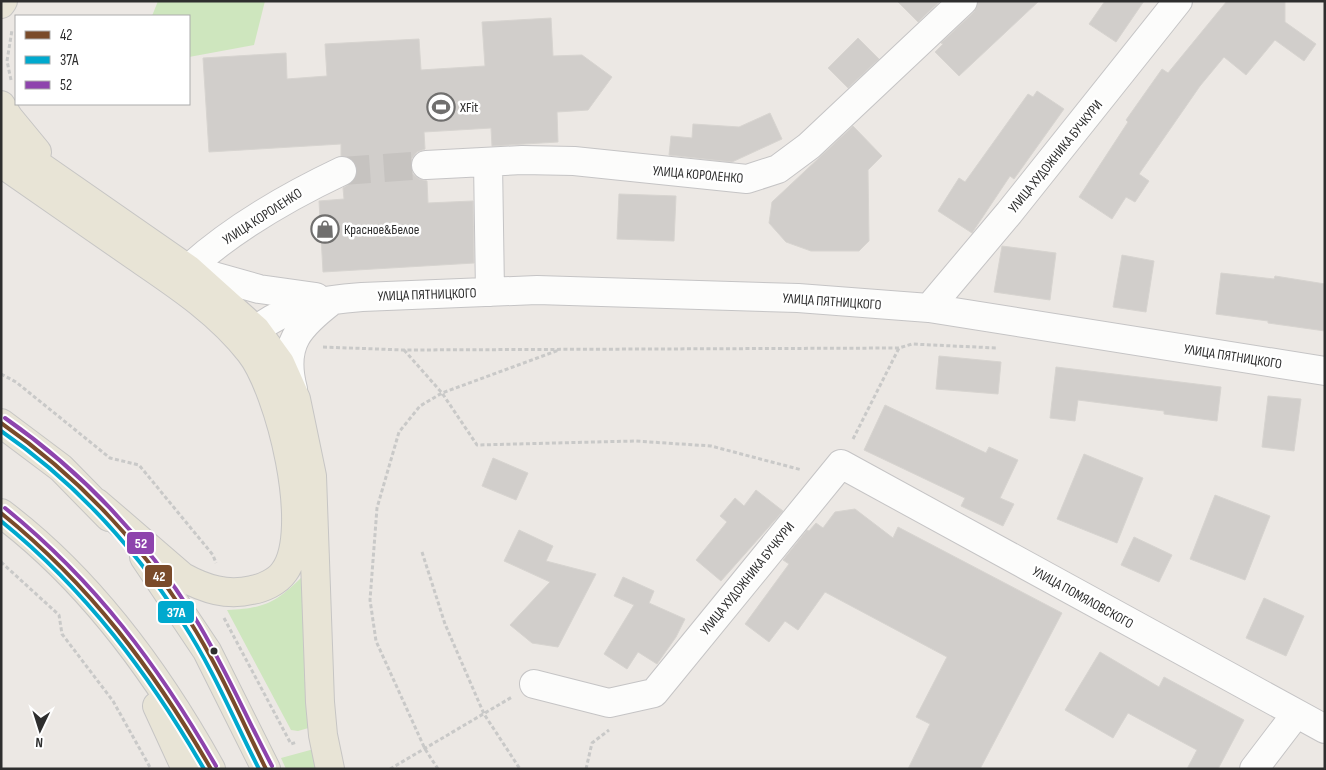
<svg xmlns="http://www.w3.org/2000/svg" width="1326" height="770" viewBox="0 0 1326 770" font-family="'Sofia Sans Condensed',sans-serif">
	<style>
		.green { fill: #cee6be }
		.building { fill: #d1cecb; stroke: #d7d4d0 }
		.lines { fill: none; stroke-linecap: round; stroke-linejoin: round }
		.minor-tunnel { stroke: #c6c3c0; stroke-width: 28; stroke-dasharray: 28 14; stroke-linecap: butt }
		.minor-casing { stroke: #c5c4c5; stroke-width: 30 }
		.major-casing { stroke: #c6c5c4; stroke-width: 30 }
		.path { stroke: #c9c9c8; stroke-width: 3; stroke-dasharray: 4 2.5; stroke-linecap: butt }
		.minor { stroke: #fcfcfb; stroke-width: 28 }
		.major { stroke: #e8e4d6; stroke-width: 28 }
		.bus-1-casing { stroke: #fff; stroke-width: 8 }
		.bus-2-casing { stroke: #fff; stroke-width: 8 }
		.bus-3-casing { stroke: #fff; stroke-width: 8 }
		.bus-1 { stroke: #7a4b2a; stroke-width: 4 }
		.bus-2 { stroke: #00a9ce; stroke-width: 4 }
		.bus-3 { stroke: #8e44ad; stroke-width: 4 }
		.bus-dot { fill: #2e2e2e; stroke: #fff; stroke-width: 2 }
		.labels { text-anchor: middle; stroke-width: 5; stroke-linejoin: round; paint-order: stroke }
		.poi-label { font-size: 14px; fill: #2e2e2e; stroke: #fff; text-anchor: start }
		.street-label { font-size: 14px; fill: #2e2e2e; stroke: #fff }
		.line-badge { stroke: #fff; stroke-width: 2 }
		.badge-label { font-size: 14px; text-anchor: middle; font-weight: bold; fill: #fff }
	</style>
	<rect width="100%" height="100%" fill="#ece8e4"/>
	<!-- green -->
	<path class="green" d="M158,1H265L254,45L189,57V16H152Z
		M303,576L312,727L298,731L291,730L227,610C266,608 275,603 303,576Z
		M314,749L320,769H286L281,758Z"/>
	<!-- building -->
	<path class="building" d="M897,1H940L918,22Z
		M978,1H1039L959,76L935,52L943,44L941,43L974,12Z
		M1105,1H1144L1116,42L1089,24Z
		M1227,1H1285V22L1316,44L1304,61L1275,40L1246,75L1224,57L1200,86L1139,174L1149,181L1135,202L1126,197L1112,219L1079,197L1128,122L1126,120L1162,69L1168,73Z
		M551,18L553,56L582,55L612,77L588,110L557,112L558,142L492,146L491,128L424,132L425,149L417,152L412,158L410,166L413,174L419,179L427,181L428,203L473,201L474,263L323,272L319,201L344,199L343,188L355,180L357,173L356,165L351,158L341,156V144L209,152L203,58L286,53L287,79L327,76L325,44L419,39L421,70L485,66L482,22Z
		M858,38L879,59L848,88L828,68Z
		M1037,91L1064,109L1014,179L1010,176L972,233L938,211L959,178L965,182L1028,94L1033,97Z
		M770,113L782,139L732,162L669,155L671,136L692,138L693,124L739,127Z
		M853,126L882,156L868,170L869,241L859,251H811L786,242L769,223L772,202Z
		M619,194L676,196L674,241L617,239Z
		M1002,246L1056,253L1050,300L994,292Z
		M1122,255L1154,261L1146,312L1113,307Z
		M1221,273L1274,279L1275,276L1325,284V331L1268,323V321L1216,314Z
		M939,356L1001,362L998,394L936,389Z
		M1056,367L1221,387L1217,421L1164,414V411L1078,400L1075,421L1050,418Z
		M1268,396L1301,399L1294,451L1262,447Z
		M885,405L986,453L989,447L1018,460L1000,498L1014,504L1003,526L961,506L965,498L864,450Z
		M1084,454L1143,478L1117,543L1057,519Z
		M493,458L528,473L516,500L482,486Z
		M756,490L783,511L721,581L696,560L727,522L720,516L735,498L744,506Z
		M1215,495L1270,516L1245,580L1190,559Z
		M855,509L893,538L898,527L1062,613L980,769H908L930,724L916,717L947,657L825,592L798,630L785,621L769,642L745,624L789,564L783,560L807,530L809,531L816,523L823,528L835,512Z
		M519,530L553,546L546,561L596,574L558,647L532,643L510,625L550,582L504,561Z
		M1134,537L1172,555L1159,582L1121,565Z
		M623,577L654,591L649,603L685,619L676,637L657,664L638,652L627,669L604,654L634,605L614,596Z
		M1264,598L1304,616L1286,656L1246,638Z
		M1100,652L1159,687L1164,677L1244,720L1218,769H1187L1197,750L1128,713L1113,738L1065,710Z"/>
	<g class="lines">
		<!-- minor-tunnel -->
		<path class="minor-tunnel" d="M342,171L426,165"/>
		<!-- minor casing -->
		<g class="minor-casing">
			<path id="minor" d="M488,162L490,292
				M426,165L522,160L574,161L747,179L778,169L809,146L963,1
				M316,297L259,289L188,269C233,228 287,197 342,171
				M929,308L1009,213L1178,1
				M256,330C288,305 323,300 362,297L537,290L798,298L929,308L1325,371
				M293,389C281,344 299,326 333,300
				M534,684L609,703L654,693L841,464L1325,729
				M1254,769L1296,714"/>
		</g>
		<!-- major casing -->
		<g class="major-casing">
			<path id="major" d="M1,4L3,1
				M1,105L9,118L37,152
				M1,139L188,269L256,330L280,363L296,399L312,476L320,702L323,735L330,769
				M1,163C46,194 90,225 135,256C176,284 219,312 250,352C280,390 315,531 284,572C277,582 263,588 252,590C227,596 205,589 183,577L97,503
				M1,423L61,468L109,517
				M1,513C90,580 157,672 211,769
				M144,557L207,651L266,769
				M157,706L186,769"/>
		</g>
		<!-- path -->
		<path class="path" d="M11,80L7,61L12,30
			M323,347L403,350L899,348L912,344L996,348
			M404,350L442,393L477,445L635,441L711,446L802,470
			M1,374L16,382L110,458L139,465L213,555L216,563
			M853,439L899,348
			M422,552L445,624L484,714L520,769
			M1,562L59,615L62,634L113,701L151,769
			M224,618L291,744L297,742
			M390,769L512,697
			M438,769L425,749L376,641L370,600L377,508L399,432L420,406L442,393L559,350
			M586,769L592,743L609,730"/>
		<!-- minor -->
		<use href="#minor" class="minor"/>
		<!-- major -->
		<use href="#major" class="major"/>
		<!-- bus-1 casing -->
		<g class="bus-1-casing">
			<path id="bus-1" d="M1,423C77,476 140,542 189,620C219,667 241,719 266,769
				M1,513C91,586 153,669 211,769"/>
		</g>
		<!-- bus-2 casing -->
		<g class="bus-2-casing">
			<path id="bus-2" d="M1,431C75,482 135,548 183,623C213,669 234,720 259,769
				M1,521C86,590 149,674 204,769"/>
		</g>
		<!-- bus-3 casing -->
		<g class="bus-3-casing">
			<path id="bus-3" d="M5,418C81,471 145,538 195,618C224,665 246,717 272,766
				M5,508C96,582 158,665 216,766"/>
		</g>
		<!-- bus-1 -->
		<use href="#bus-1" class="bus-1"/>
		<!-- bus-2 -->
		<use href="#bus-2" class="bus-2"/>
		<!-- bus-3 -->
		<use href="#bus-3" class="bus-3"/>
	</g>
	<!-- icons -->
	<defs>
		<g id="stadium-ring" transform="scale(1.4375)"><circle r="9.5" fill="#fff" stroke="#706f6e" stroke-width="1.5"/><path d="M0-5a6.5 5 0 1 0 0 10a6.5 5 0 1 0 0-10ZM-3.5-1.8h7v3.6h-7Z" fill="#706f6e"/></g>
		<g id="shop-ring" transform="scale(1.4375)"><circle r="9.5" fill="#fff" stroke="#706f6e" stroke-width="1.5"/><path d="M-5-2.5h2.3a2.7 3.5 0 0 1 5.4 0H5L5.5 6h-11ZM-1.5-2.5h3a1.5 2.3 0 0 0-3 0Z" fill="#706f6e"/></g>
	</defs>
	<g fill-rule="evenodd">
		<use href="#stadium-ring" x="441" y="107"/>
		<use href="#shop-ring" x="325" y="229"/>
	</g>
	<!-- markers -->
	<circle class="bus-dot" cx="214" cy="651" r="4.5"/>
	<g class="labels">
		<!-- poi labels -->
		<g class="poi-label">
			<text x="460" y="112">XFit</text>
			<text x="344" y="234">Красное&amp;Белое</text>
		</g>
		<!-- street labels -->
		<g class="street-label">
			<text transform="translate(1055 156) rotate(-51)" y="5">УЛИЦА ХУДОЖНИКА БУЧКУРИ</text>
			<text transform="translate(698 174) rotate(5)" y="5">УЛИЦА КОРОЛЕНКО</text>
			<text transform="translate(262 216) rotate(-33)" y="5">УЛИЦА КОРОЛЕНКО</text>
			<text transform="translate(427 294) rotate(-2)" y="5">УЛИЦА ПЯТНИЦКОГО</text>
			<text transform="translate(832 301) rotate(4)" y="5">УЛИЦА ПЯТНИЦКОГО</text>
			<text transform="translate(1233 356) rotate(9)" y="5">УЛИЦА ПЯТНИЦКОГО</text>
			<text transform="translate(747 578) rotate(-51)" y="5">УЛИЦА ХУДОЖНИКА БУЧКУРИ</text>
			<text transform="translate(1083 597) rotate(29)" y="5">УЛИЦА ПОМЯЛОВСКОГО</text>
		</g>
	</g>
	<g class="line-badge">
		<rect x="126" y="531" width="29" height="24" rx="5" fill="#8e44ad"/>
		<rect x="144" y="564" width="29" height="24" rx="5" fill="#7a4b2a"/>
		<rect x="157" y="600" width="38" height="24" rx="5" fill="#00a9ce"/>
	</g>
	<g class="badge-label">
		<text x="141" y="548">52</text>
		<text x="159" y="581">42</text>
		<text x="176" y="617">37А</text>
	</g>
	<!-- border -->
	<rect width="1326" height="770" fill="none" stroke="#2e2e2e" stroke-width="5"/>
	<!-- legend -->
	<rect x="15" y="15" width="175" height="90" fill="#ffffff" stroke="#ababab"/>
	<rect x="25" y="31" width="25" height="8" fill="#7a4b2a" stroke="#ababab"/>
	<text x="60" y="40" font-size="15" fill="#2e2e2e">42</text>
	<rect x="25" y="56" width="25" height="8" fill="#00a9ce" stroke="#ababab"/>
	<text x="60" y="65" font-size="15" fill="#2e2e2e">37А</text>
	<rect x="25" y="81" width="25" height="8" fill="#8e44ad" stroke="#ababab"/>
	<text x="60" y="90" font-size="15" fill="#2e2e2e">52</text>
	<!-- north arrow -->
	<g transform="translate(40 730) rotate(184)" stroke="#ffffff" stroke-width="4" paint-order="stroke">
	<path d="M0-4L9 19L0 12L-9 19Z" fill="#2e2e2e"/>
	<text y="-8" font-size="14" font-weight="bold" text-anchor="middle" fill="#2e2e2e">N</text>
	</g>
</svg>
